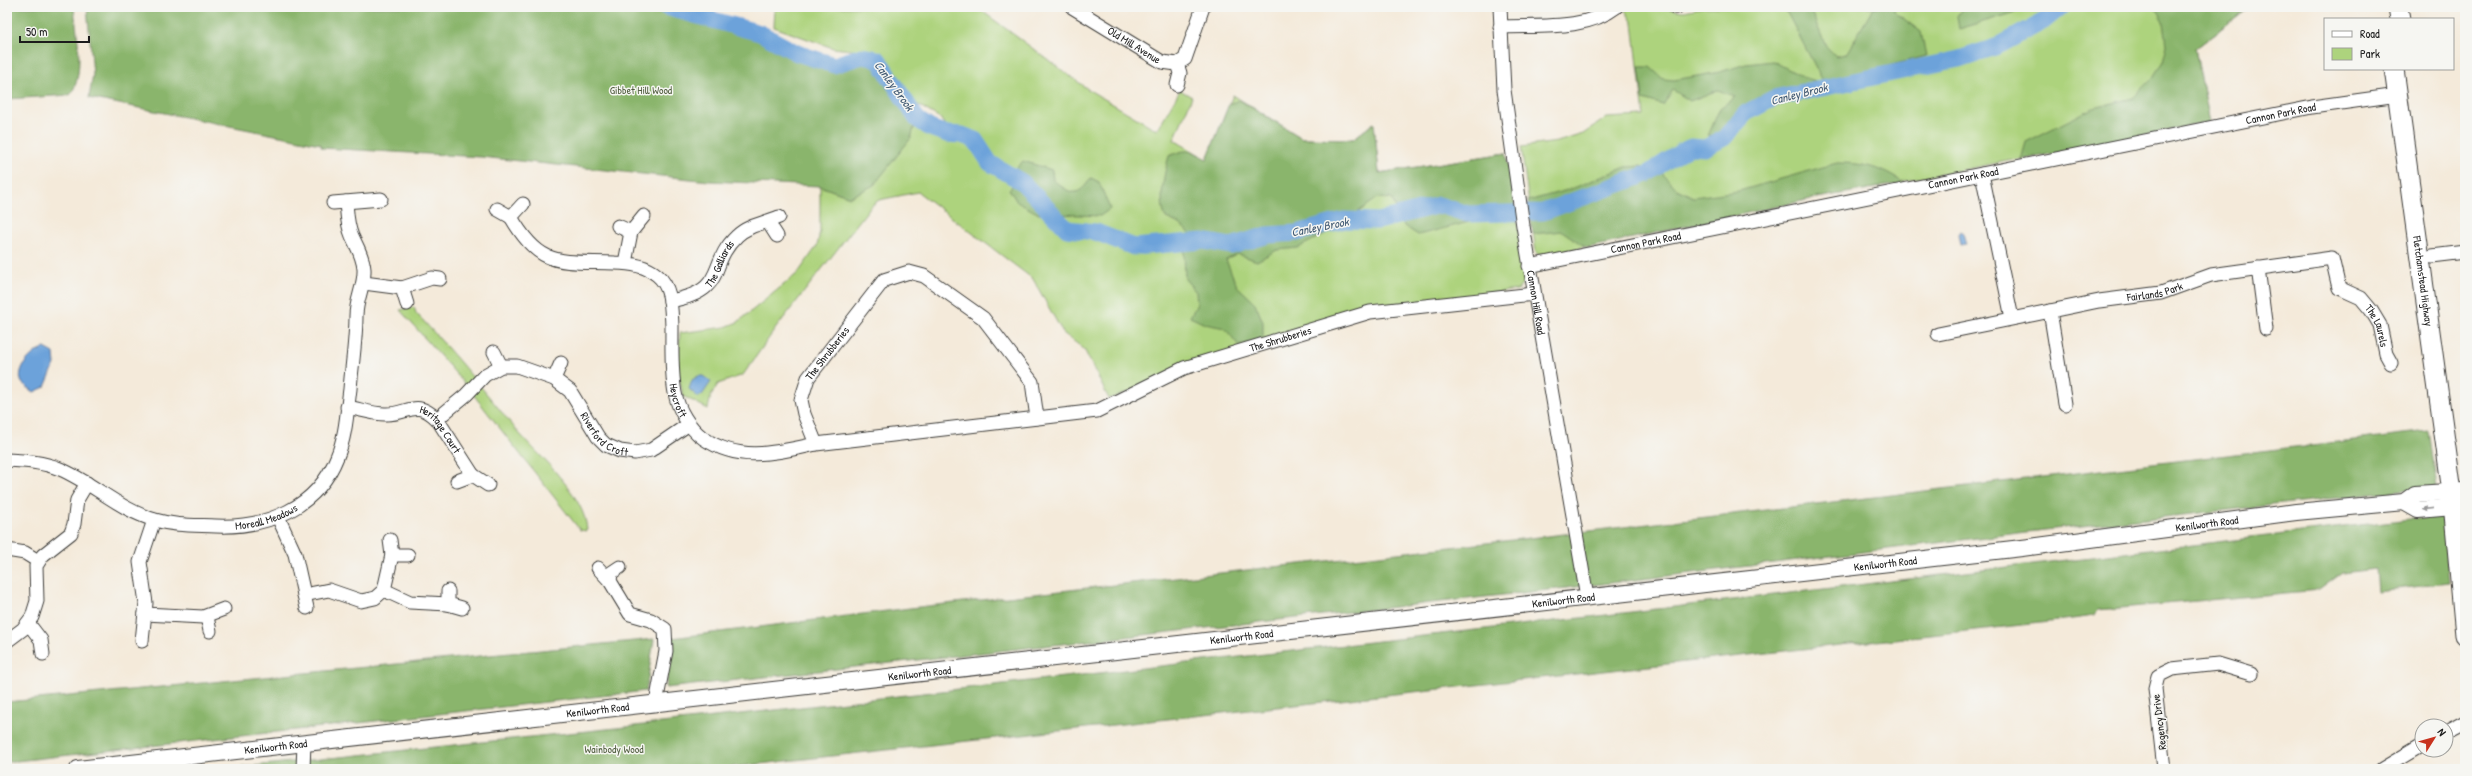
<svg xmlns="http://www.w3.org/2000/svg" width="2472" height="776" viewBox="0 0 2472 776" font-family="'Patrick Hand',sans-serif">
	<style>
		.green { fill: #add37d; stroke: #64784c }
		.forest { fill: #8ab56c; stroke: #536844 }
		.water { fill: #6ca2da; stroke: #445f7b }
		.lines { fill: none; stroke-linecap: round; stroke-linejoin: round }
		.river { stroke: #6ca2da; stroke-width: 17 }
		.minor-casing { stroke: #3c3b38; stroke-width: 15 }
		.major-casing { stroke: #3c3b38; stroke-width: 18 }
		.highway-casing { stroke: #3c3b38; stroke-width: 21 }
		.minor { stroke: #fff; stroke-width: 13 }
		.major { stroke: #fff; stroke-width: 16 }
		.highway { stroke: #fff; stroke-width: 19 }
		.oneway { fill: #999 }
		.labels { text-anchor: middle; stroke-width: 3; stroke-linejoin: round; paint-order: stroke }
		.street-label { font-size: 11px; fill: #1c1c1c; stroke: #f6f6f2 }
		.park-label { font-size: 11px; fill: #4f5c3e; stroke: #f6f6f2 }
		.water-label { font-size: 12px; font-style: italic; fill: #405871; stroke: #f6f6f2 }
	</style>
	<rect width="100%" height="100%" fill="#f6f6f2"/>
	<filter id="ink" filterUnits="userSpaceOnUse"><feTurbulence type="fractalNoise" baseFrequency=".025" numOctaves="2"/><feDisplacementMap in="SourceGraphic" scale="8" xChannelSelector="R" yChannelSelector="G"/><feConvolveMatrix kernelMatrix="1 2 1 2 8 2 1 2 1" color-interpolation-filters="sRGB"/></filter>
	<filter id="wash" filterUnits="userSpaceOnUse"><feTurbulence type="fractalNoise" baseFrequency=".012" numOctaves="4" result="noise"/><feDisplacementMap in="SourceGraphic" scale="16" xChannelSelector="R" yChannelSelector="G"/><feGaussianBlur stdDeviation="0.9" result="paint"/><feColorMatrix in="noise" values="0 0 0 0 0 0 0 0 0 0 0 0 0 0 0 0 0 1.4 0 .05"/><feComposite in="paint" operator="in"/></filter>
	<g filter="url(#wash)">
		<rect width="100%" height="100%" fill="#f4eada"/>
		<!-- green -->
		<path class="green" d="M775,7H972L982,11L1089,90L1157,130L1180,90L1192,97L1174,140L1207,159L1233,95L1302,138L1353,139L1374,123L1379,173L1506,153L1527,278L1518,290L1368,308L1109,399L1084,349L1063,333L1033,279L918,192L879,200L871,206L776,328L743,375L718,384L711,395L708,409L683,396L678,372L680,333L725,327L738,322L798,273L817,246L820,232V186L850,197L911,138L916,121L939,136H952L940,118L913,102L880,53L833,48L774,27Z
			M1623,7H1649L1684,11L1704,7H2249L2195,49L2210,122L1811,199L1541,256L1536,253L1521,147L1557,142L1583,134L1606,118L1644,116L1633,23Z
			M414,307L416,313C452,351 485,392 519,433C541,458 586,496 587,531L580,530L465,384L400,310Z"/>
		<!-- forest -->
		<path class="forest" d="M7,7H74C76,31 86,75 70,95L7,99Z
			M87,7H655L760,37L793,56L834,70L861,59L877,61L907,110L916,121L911,138L874,185L850,197L820,186L709,181L481,157L322,148L320,144L89,98L93,74Z
			M1784,7H1809L1826,46L1836,56L1846,54L1874,7H1893L1895,12L1921,32L1926,56L1824,83Z
			M1963,7H2024L2010,14L1959,29L1957,16Z
			M2159,7H2249L2195,49L2210,122L2021,160L2026,142L2093,108L2133,98L2152,79L2163,61L2167,45L2164,23L2156,9Z
			M1773,61L1803,77L1819,82L1765,95L1736,114L1718,134L1708,136L1720,108L1735,97L1718,90L1690,101L1673,90L1663,105L1643,99L1639,67H1650L1663,79L1674,80L1720,72L1746,64Z
			M1239,100L1302,138L1353,139L1374,123L1379,173L1506,153L1515,206L1494,210L1469,222L1418,235L1404,226L1392,199L1378,198L1334,229L1298,248L1277,250L1257,261L1238,254L1226,260L1237,286L1255,303L1263,322V338L1239,346L1225,328L1205,324L1190,317L1197,304L1196,292L1185,279L1184,250L1195,246C1189,230 1182,224 1166,218C1158,203 1164,173 1169,156C1187,148 1190,150 1207,159L1229,104Z
			M1023,161L1052,170L1053,180C1071,194 1077,199 1091,178L1099,182L1110,209L1100,216L1037,213L1017,202L1009,189L1017,182V167Z
			M1837,163C1866,163 1880,168 1904,183L1811,199L1587,248L1562,231L1533,234L1528,201L1571,189L1626,167L1640,166L1662,173L1677,189L1693,197L1739,191Z
			M2429,431L2437,487L2027,532L1602,584L666,688L672,638L910,608L1539,537Z
			M2443,515L2449,583L2378,591L2376,569L2342,573L2319,590L2098,610L2095,616L2049,622L714,769H225L635,726L1598,616Z
			M654,639L646,691L7,762V702Z"/>
		<!-- water -->
		<path class="water" d="M1960,231L1963,233L1966,244L1960,245L1958,234Z
			M45,348L54,353L55,364L45,387L34,392L22,383C15,369 32,351 45,348Z
			M698,376H703L711,382L702,395L698,397L689,389L692,380Z"/>
		<g class="lines">
			<!-- river -->
			<path class="river" d="M666,7L760,33L797,53L834,65L862,56L878,59L917,119L930,128L947,134L962,135L975,140L990,163L1022,182L1067,229L1096,232L1134,247L1203,241L1231,246L1268,235L1297,233L1344,220L1378,221L1439,205L1468,214L1543,212L1647,174L1682,151L1691,147L1705,148L1724,138L1746,113L1774,98L1959,59L1998,46L2044,21L2061,7"/>
		</g>
	</g>
	<g filter="url(#ink)">
		<g class="lines">
			<!-- minor casing -->
			<g class="minor-casing">
				<g id="minor">
					<path id="s1" d="M1072,7L1162,62L1177,64"/>
					<path id="s2" d="M1500,7L1504,90L1523,226L1587,597"/>
					<path d="M1675,7H1677"/>
					<path d="M1500,27C1538,25 1585,31 1616,7"/>
					<path d="M1177,85L1180,73L1177,64L1185,59L1203,7"/>
					<path d="M1982,174L2012,318"/>
					<path d="M333,203L381,199"/>
					<path d="M497,209L511,217L523,204"/>
					<path id="s3" d="M511,217C541,269 560,261 615,263C629,263 646,266 657,275C672,287 671,309 672,326C672,348 671,371 675,393C678,409 689,428 703,438C740,463 775,453 816,444L1097,411L1184,368L1370,312L1534,294"/>
					<path d="M768,222L777,236"/>
					<path d="M618,226L631,232L644,216"/>
					<path d="M2432,256L2465,252"/>
					<path d="M625,263L631,232"/>
					<path id="s4" d="M1529,266L2312,107L2398,95"/>
					<path d="M2258,268L2266,329"/>
					<path d="M364,283L402,288L407,304"/>
					<path d="M402,288L432,278L440,279"/>
					<path id="s5" d="M670,301C730,290 706,265 737,236C748,225 765,223 779,217"/>
					<path d="M2050,311L2065,404"/>
					<path id="s6" d="M1938,334L2099,301L2161,293L2211,275L2332,258L2339,288L2361,298L2371,310L2380,325L2386,354L2391,363"/>
					<path d="M494,352L501,366"/>
					<path d="M554,379L561,363"/>
					<path id="s7" d="M347,407C359,409 373,414 385,414C408,415 415,398 437,419L473,475"/>
					<path id="s8" d="M437,419L466,395L485,375L501,366H517L554,379L570,391L598,437L606,445L620,451L635,453L651,450L689,424"/>
					<path id="s9" d="M816,444L804,414L801,400L808,378L884,280L909,272L924,276L983,318L1032,382L1037,418"/>
					<path id="s10" d="M7,460C25,461 43,462 60,469C93,483 120,510 155,520C175,526 195,525 216,526C267,528 317,508 337,457C346,436 347,411 350,389C352,364 356,340 356,316C356,299 365,285 364,269C363,256 357,247 352,236C347,225 347,213 346,202"/>
					<path d="M457,481L473,475L488,485"/>
					<path d="M278,517L295,554L307,608"/>
					<path d="M390,540L392,555H408"/>
					<path d="M7,550L25,553L38,561"/>
					<path d="M620,567L611,573L610,581L630,614L651,620L665,629L666,651L656,703"/>
					<path d="M598,568L610,581"/>
					<path d="M384,590L410,602L448,604"/>
					<path d="M448,591V604L462,608"/>
					<path d="M304,595L329,590L361,601L375,598L384,590L392,555"/>
					<path d="M145,614L203,617L224,609"/>
					<path d="M207,617L210,631"/>
					<path d="M28,623L41,640L43,654"/>
					<path d="M7,641L23,629L32,617L37,601L36,566L43,555L71,533L74,524L77,500L87,483"/>
					<path d="M142,641L146,603L140,562L154,520"/>
					<path d="M2446,732L2465,722"/>
					<path d="M303,769L304,743"/>
					<path d="M2164,769L2155,688L2158,676L2172,669L2218,664L2251,674"/>
					<path d="M2382,769L2422,745"/>
				</g>
			</g>
			<!-- major casing -->
			<g class="major-casing">
				<g id="major">
					<path d="M2404,502L2418,510L2465,506"/>
					<path id="s11" d="M78,769L2022,548L2296,512L2404,502L2415,494L2465,491"/>
				</g>
			</g>
			<!-- highway casing -->
			<g class="highway-casing">
				<g id="highway">
					<path d="M2398,7L2400,19"/>
					<path id="s12" d="M2394,69L2452,492L2465,635"/>
				</g>
			</g>
			<!-- minor -->
			<use href="#minor" class="minor"/>
			<!-- major -->
			<use href="#major" class="major"/>
			<!-- highway -->
			<use href="#highway" class="highway"/>
		</g>
		<!-- one-way arrows -->
		<defs><path id="oneway-solid" d="M-6-.8H1V-3.2L6.5 0L1 3.2V.8H-6Z"/></defs>
		<use class="oneway" href="#oneway-solid" transform="translate(2428 509) rotate(174)"/>
	</g>
	<g class="labels">
		<!-- street labels -->
		<g class="street-label">
			<text dy="4" stroke="none"><textPath href="#s1" startOffset="73">Old Mill Avenue</textPath></text>
			<text dy="4" stroke="none"><textPath href="#s4" startOffset="767">Cannon Park Road</textPath></text>
			<text dy="4" stroke="none"><textPath href="#s4" startOffset="443">Cannon Park Road</textPath></text>
			<text dy="4" stroke="none"><textPath href="#s4" startOffset="119">Cannon Park Road</textPath></text>
			<text dy="4" stroke="none"><textPath href="#s5" startOffset="66">The Galliards</textPath></text>
			<text dy="4" stroke="none"><textPath href="#s12" startOffset="214">Fletchamstead Highway</textPath></text>
			<text dy="4" stroke="none"><textPath href="#s6" startOffset="221">Fairlands Park</textPath></text>
			<text dy="4" stroke="none"><textPath href="#s2" startOffset="298">Cannon Hill Road</textPath></text>
			<text dy="4" stroke="none"><textPath href="#s6" startOffset="490">The Laurels</textPath></text>
			<text dy="4" stroke="none"><textPath href="#s3" startOffset="941">The Shrubberies</textPath></text>
			<text dy="4" stroke="none"><textPath href="#s9" startOffset="101">The Shrubberies</textPath></text>
			<text dy="4" stroke="none"><textPath href="#s3" startOffset="297">Heycroft</textPath></text>
			<text dy="4" stroke="none"><textPath href="#s8" startOffset="216">Riverford Croft</textPath></text>
			<text dy="4" stroke="none"><textPath href="#s7" startOffset="104">Heritage Court</textPath></text>
			<text dy="4" stroke="none"><textPath href="#s10" startOffset="275">Moreall Meadows</textPath></text>
			<text dy="4" stroke="none"><textPath href="#s11" startOffset="2143">Kenilworth Road</textPath></text>
			<text dy="4" stroke="none"><textPath href="#s11" startOffset="1819">Kenilworth Road</textPath></text>
			<text dy="4" stroke="none"><textPath href="#s11" startOffset="1495">Kenilworth Road</textPath></text>
			<text dy="4" stroke="none"><textPath href="#s11" startOffset="1171">Kenilworth Road</textPath></text>
			<text dy="4" stroke="none"><textPath href="#s11" startOffset="847">Kenilworth Road</textPath></text>
			<text dy="4" stroke="none"><textPath href="#s11" startOffset="523">Kenilworth Road</textPath></text>
			<text transform="translate(2159 722) rotate(-97)" y="4">Regency Drive</text>
			<text dy="4" stroke="none"><textPath href="#s11" startOffset="199">Kenilworth Road</textPath></text>
		</g>
		<!-- park labels -->
		<g class="park-label">
			<text x="641" y="94">Gibbet Hill Wood</text>
			<text x="614" y="753">Wainbody Wood</text>
		</g>
		<!-- water labels -->
		<g class="water-label">
			<text transform="translate(894 86) rotate(54)" y="4">Canley Brook</text>
			<text transform="translate(1799 94) rotate(-14)" y="4">Canley Brook</text>
			<text transform="translate(1320 227) rotate(-11)" y="4">Canley Brook</text>
		</g>
	</g>
	<!-- margin -->
	<rect width="2472" height="776" fill="none" stroke="#f6f6f2" stroke-width="24"/>
	<!-- legend -->
	<rect x="2324" y="18" width="130" height="52" fill="#f6f6f2" stroke="#9f9f9c"/>
	<rect x="2332" y="31" width="20" height="6" fill="#ffffff" stroke="#9f9f9c"/>
	<text x="2360" y="38" font-size="12" fill="#1c1c1c">Road</text>
	<rect x="2332" y="48" width="20" height="12" fill="#add37d" stroke="#9f9f9c"/>
	<text x="2360" y="58" font-size="12" fill="#1c1c1c">Park</text>
	<!-- north arrow -->
	<g transform="translate(2434 738) rotate(53)"><circle r="19" fill="#f6f6f2" stroke="#9f9f9c"/>
	<path d="M0-3L7 15L0 10L-7 15Z" fill="#c8321e"/>
	<text y="-6" font-size="11" font-weight="bold" text-anchor="middle" fill="#1c1c1c">N</text>
	</g>
	<!-- scale -->
	<path d="M20 36v6h69v-6" fill="none" stroke="#1c1c1c" stroke-width="2"/>
	<text x="26" y="36" font-size="12" fill="#1c1c1c" stroke="#f6f6f2" stroke-width="3" paint-order="stroke">50 m</text>
</svg>
